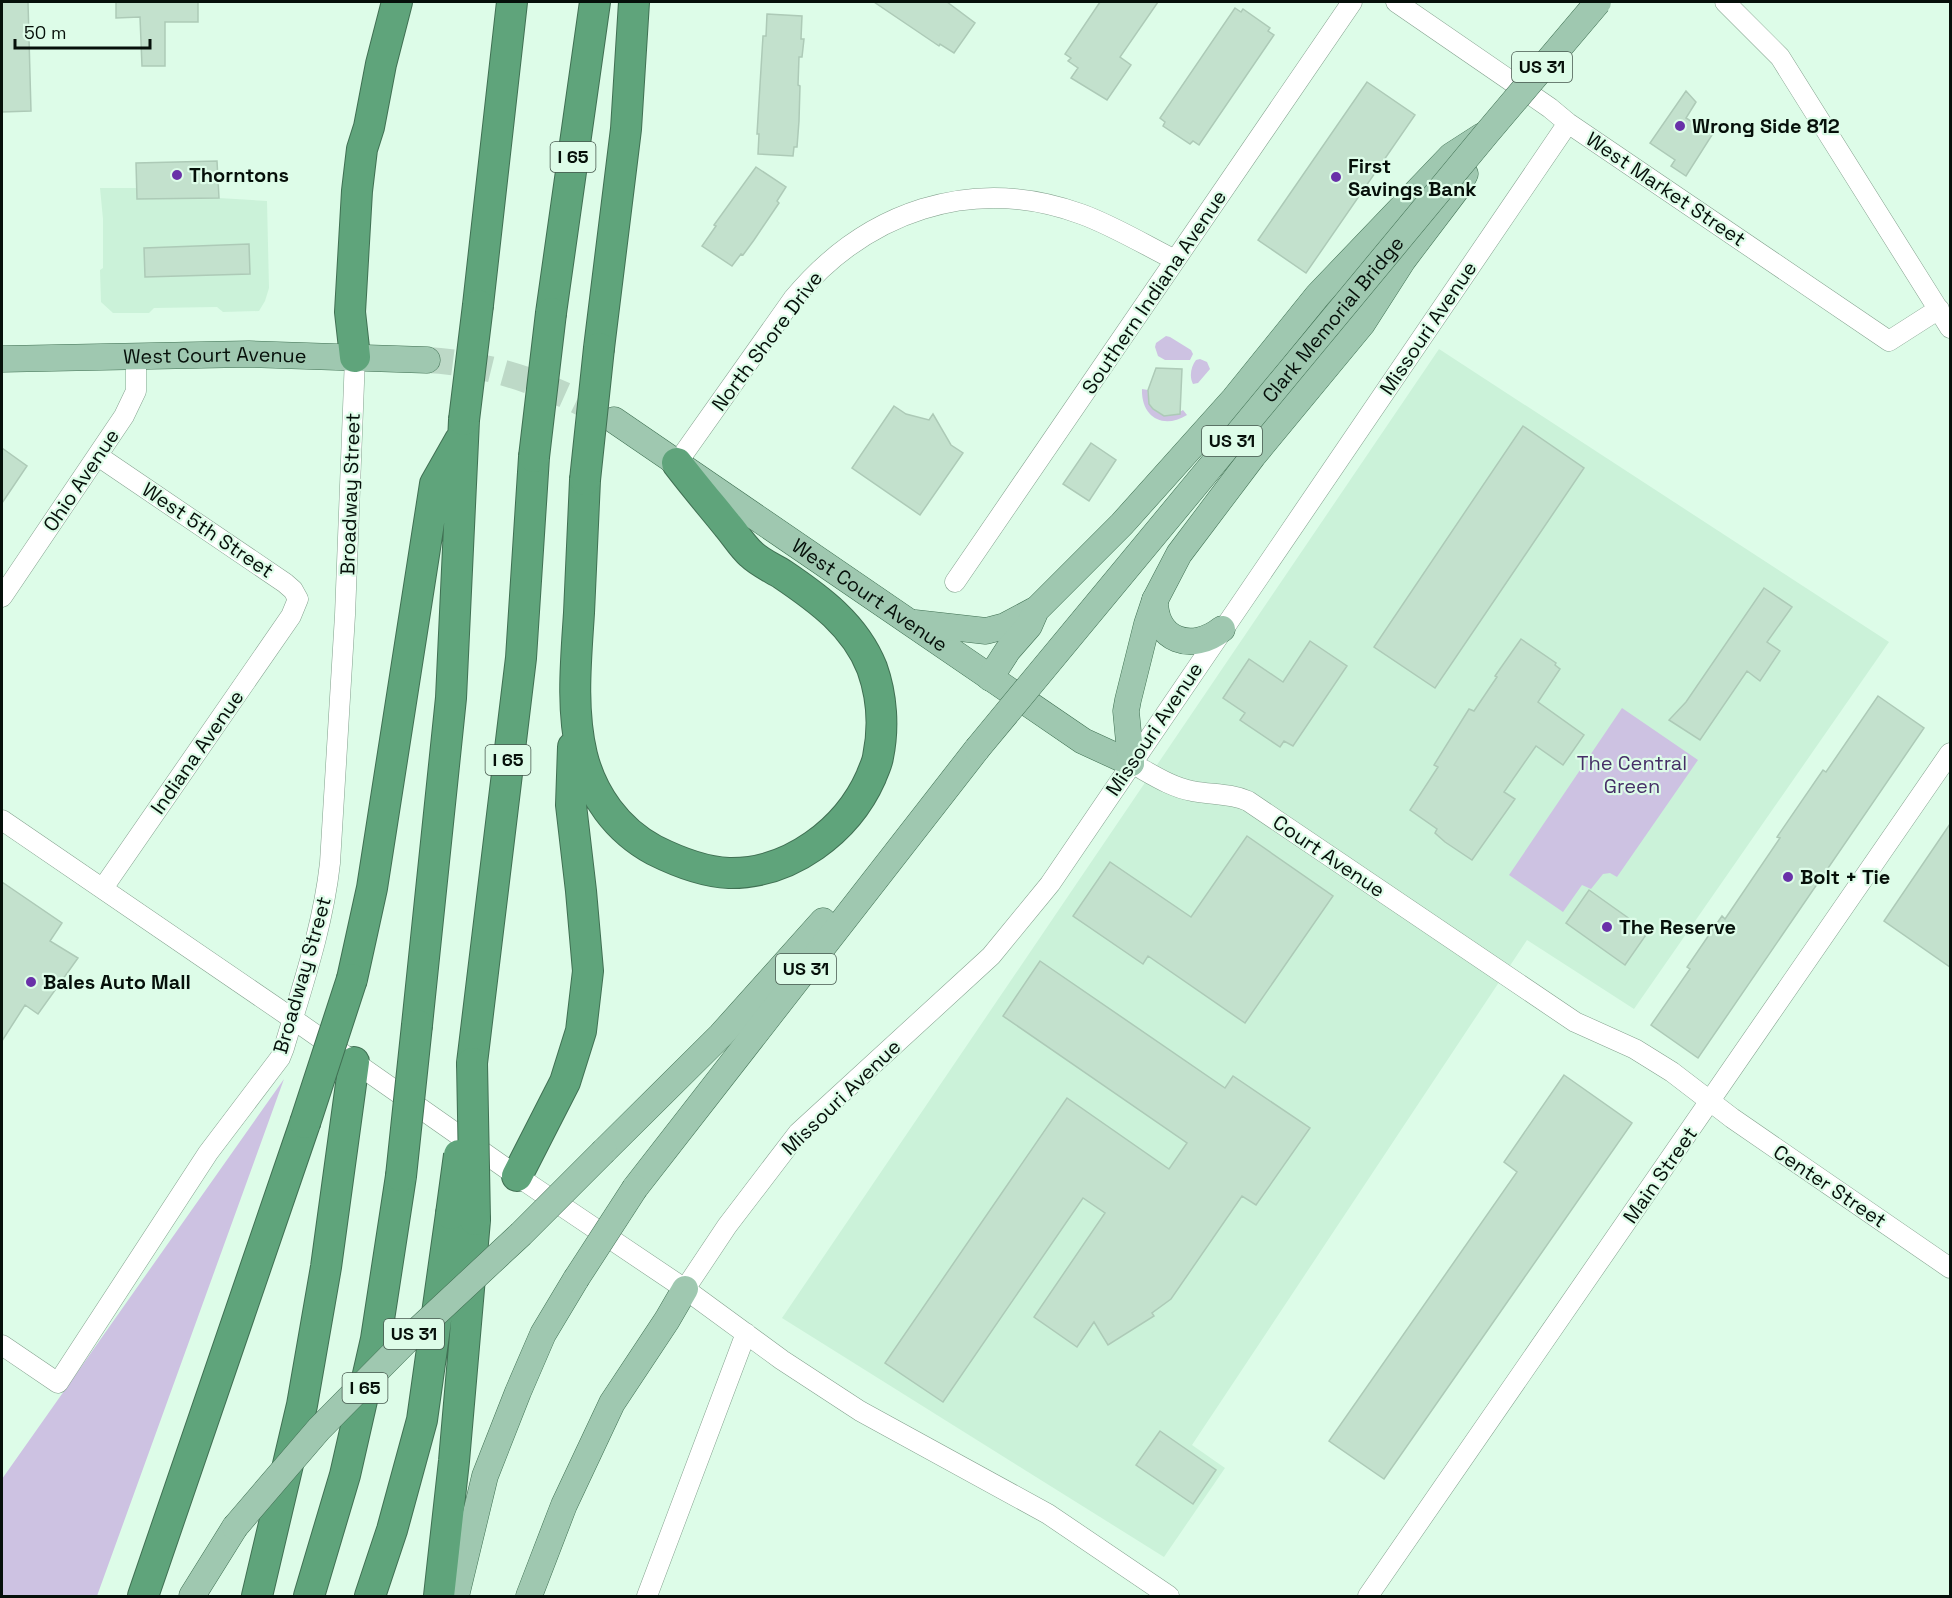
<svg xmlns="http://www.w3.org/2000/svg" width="1952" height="1598" viewBox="0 0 1952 1598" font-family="'Space Grotesk',sans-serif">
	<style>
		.built { fill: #cbf2d9 }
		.green { fill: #cdc2e2 }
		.building { fill: #c3e1cd; stroke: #adcab7; stroke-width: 1.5 }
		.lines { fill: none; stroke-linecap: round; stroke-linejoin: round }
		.major-tunnel { stroke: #bdd9c7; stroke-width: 26; stroke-dasharray: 26 13; stroke-linecap: butt }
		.minor-casing { stroke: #84a18e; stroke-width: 21 }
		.major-casing { stroke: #407053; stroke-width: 27 }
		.highway-casing { stroke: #407053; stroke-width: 32 }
		.minor { stroke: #fff; stroke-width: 20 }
		.major { stroke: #9fc8b0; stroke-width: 26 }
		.highway { stroke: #5fa47b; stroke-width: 30 }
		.major-bridge-casing { stroke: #407053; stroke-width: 27; stroke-linecap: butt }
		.highway-bridge-casing { stroke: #407053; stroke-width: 32; stroke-linecap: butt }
		.major-bridge { stroke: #9fc8b0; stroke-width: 26 }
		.highway-bridge { stroke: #5fa47b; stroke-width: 30 }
		.poi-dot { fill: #6931a8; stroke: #ddfce8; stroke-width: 2 }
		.labels { text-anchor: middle; stroke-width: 4.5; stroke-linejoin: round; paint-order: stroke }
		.shield { fill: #ddfce8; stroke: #46574d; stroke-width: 1.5 }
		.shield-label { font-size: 18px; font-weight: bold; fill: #06100a }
		.poi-label { font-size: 20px; font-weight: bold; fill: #06100a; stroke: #ddfce8; text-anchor: start }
		.street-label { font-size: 20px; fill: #06100a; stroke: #ddfce8 }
		.park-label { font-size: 20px; fill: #452e66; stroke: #ddfce8 }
	</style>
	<rect width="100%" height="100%" fill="#ddfce8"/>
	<!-- built -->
	<path class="built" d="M217,161L219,198L267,201L269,288L265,301L259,311L223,312L217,307L154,308L149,313H113L101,302L100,270L103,268V219L100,188H137L136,163Z
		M1439,349L1889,642L1634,1009L1527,940L1192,1445L1225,1468L1164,1557L782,1318Z"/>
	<!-- green -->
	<path class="green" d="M1166,336L1170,337L1191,350L1193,354L1190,360H1165L1158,356L1155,347L1156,343Z
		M1200,359L1207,362L1210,369L1198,383L1193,384C1189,377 1191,366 1196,360Z
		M1142,389L1148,390C1146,412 1166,422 1183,410L1187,415C1163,430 1141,417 1142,389Z
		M1622,708L1698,760L1617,877L1610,873L1603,874L1591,889L1582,885L1563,912L1509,875Z
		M284,1079L97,1596H2V1479Z"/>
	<!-- building -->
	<path class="building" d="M2,2H28L31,111L2,112Z
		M116,2H198V22H165V66H142L140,17L116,18Z
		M874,2H947L975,23L954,53L940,44L939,46Z
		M1100,2H1158L1120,57L1131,65L1107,100L1071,78L1078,68L1068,61L1071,58L1065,54Z
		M1235,8L1241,12L1243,9L1270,28L1268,31L1274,35L1199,145L1193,141L1190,144L1163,126L1165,122L1160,118Z
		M767,14L802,16L801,39H804L802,57H799L798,85L800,86L799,121L797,147H794L793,156L758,154L759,134H757L763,36H766Z
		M1367,82L1415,115L1306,273L1258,240Z
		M1686,91L1696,102L1686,118L1712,135L1686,176L1671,166L1675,160L1650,143Z
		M217,161L219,198L137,199L136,163Z
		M756,167L786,187L777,201L779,203L754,240L743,255L741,254L732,266L702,246L716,226L714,225Z
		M249,244L250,274L145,277L144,248Z
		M1156,368L1182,369L1180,414L1164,416L1153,409L1149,404L1148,390Z
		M894,406L906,414L929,420L933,414L951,445L963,453L920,515L852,468Z
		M1523,426L1584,468L1435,688L1374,647Z
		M1091,443L1116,460L1089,501L1063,484Z
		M2,448L27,466L2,503Z
		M1764,588L1792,607L1767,642L1780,651L1760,681L1747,671L1700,740L1669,720L1686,702Z
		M1521,639L1556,663L1555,665L1560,669L1538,702L1584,735L1563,765L1536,746L1504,792L1515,799L1472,860L1445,842L1435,833L1437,829L1410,810L1438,767L1434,765L1469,709L1474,711L1497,677L1495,676Z
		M1310,641L1347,666L1293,746L1284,741L1280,747L1240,720L1245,713L1223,698L1249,659L1283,682Z
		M1878,696L1924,728L1698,1058L1651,1025L1690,969L1687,967L1722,916L1725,919L1780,838L1777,837L1823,770L1826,772Z
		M1950,824V967L1884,921Z
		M1247,836L1333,896L1245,1023L1148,956L1143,964L1073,916L1110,862L1191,917Z
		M2,882L62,923L50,941L78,958L38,1014L25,1005L2,1041Z
		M1589,890L1648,932L1625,965L1566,923Z
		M1040,961L1225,1088L1233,1076L1310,1128L1256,1205L1242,1196L1171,1299L1152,1313L1154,1316L1108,1345L1094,1322L1077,1347L1034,1317L1105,1213L1083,1198L943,1402L885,1363L1067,1098L1169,1169L1187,1143L1003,1016Z
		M1564,1075L1632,1123L1384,1479L1329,1441L1517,1172L1504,1162Z
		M1160,1431L1216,1470L1193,1504L1136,1465Z"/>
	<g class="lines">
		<!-- major-tunnel -->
		<path class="major-tunnel" d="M427,360C491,363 553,386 608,417"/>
		<!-- minor casing -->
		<g class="minor-casing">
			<path id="minor" d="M1396,2L1550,108L1568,123L1889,341L1939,309
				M1725,2L1780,57L1950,328
				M98,456L285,583L293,590L298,599L291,616L103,888
				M677,463L793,299C865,212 971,174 1081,214C1112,225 1145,245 1175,260
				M955,582L1352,2
				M2,597L124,416L136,391V355
				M1131,763C1150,773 1170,787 1192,791C1211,795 1230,793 1248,801L1575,1022L1635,1049L1672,1072L1732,1118L1950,1268
				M2,820L293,1019L517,1176L685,1289L782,1360L860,1411L1048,1514L1169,1596
				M685,1289L727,1226L798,1133L991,956L1050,884L1568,123
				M2,1345L58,1383L208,1153L280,1058L284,1048C302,987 323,927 330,863L345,615L355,357
				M647,1596L746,1333
				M1368,1596L1950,753"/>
		</g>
		<!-- major casing -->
		<g class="major-casing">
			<g id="major">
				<path id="s1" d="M2,359L249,354L427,360"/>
				<path id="s2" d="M614,420L1083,741L1131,763"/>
				<path d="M1155,600C1155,641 1192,653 1222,629"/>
				<path d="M915,623L986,631L1005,626L1035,610"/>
				<path d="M990,678L1008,650L1029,626L1036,610L1122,524L1234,399L1318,295L1451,156L1482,136"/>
				<path d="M1131,763L1126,711L1128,700L1147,624L1155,600L1179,554L1253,456L1362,324L1403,260L1456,190L1465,174"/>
				<path d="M604,1151L721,1035L823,921"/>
				<path d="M635,1188L977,749"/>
				<path d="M192,1596L235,1527"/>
				<path d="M456,1596L485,1476L518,1392L543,1334L576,1279"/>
				<path d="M529,1596L564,1505L612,1403L667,1320L685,1289"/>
			</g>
		</g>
		<!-- highway casing -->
		<g class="highway-casing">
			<path id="highway" d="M478,305L512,2
				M551,313L595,2
				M599,348L626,129L634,2
				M355,357L350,312L357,191L362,149L369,127L381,64L397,2
				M585,480C583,524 581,568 579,613C576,660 571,709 582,755C592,795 617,830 654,850C676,861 703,872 729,873C790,874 847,831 871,777C873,771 877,764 878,757C884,728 882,696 872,668C855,625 819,599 782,574C772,568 759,562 751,554C742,546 735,534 727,525C710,504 693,484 677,463
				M352,979L372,888L435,484L460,440
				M417,1025L451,698L464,420
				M472,1063L521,658L534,457
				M517,1176L565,1082L581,1031L588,971L581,891L571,805L573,747
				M143,1596L305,1123
				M257,1596L302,1405L326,1267L354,1062
				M309,1596L345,1475L376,1339L401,1176
				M370,1596L392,1530L422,1420L451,1214
				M439,1596L454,1461L475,1220"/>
		</g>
		<!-- minor -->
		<use href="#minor" class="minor"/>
		<!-- major -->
		<use href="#major" class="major"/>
		<!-- highway -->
		<use href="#highway" class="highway"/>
		<!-- major-bridge casing -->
		<g class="major-bridge-casing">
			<g id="major-bridge">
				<path id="s3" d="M977,749L1487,133L1598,2"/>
				<path d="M576,1279L635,1188"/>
				<path d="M235,1527L319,1429L405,1342L521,1234L604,1151"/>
			</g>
		</g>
		<!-- highway-bridge casing -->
		<g class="highway-bridge-casing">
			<path id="highway-bridge" d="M464,420L478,305
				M534,457L551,313
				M585,480L599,348
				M472,1063L475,1220
				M305,1123L352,979
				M401,1176L417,1025
				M451,1214L459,1155"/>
		</g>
		<!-- major-bridge -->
		<use href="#major-bridge" class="major-bridge"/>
		<!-- highway-bridge -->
		<use href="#highway-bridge" class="highway-bridge"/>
	</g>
	<!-- markers -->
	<g class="poi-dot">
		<circle cx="1680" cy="126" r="6"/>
		<circle cx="177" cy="175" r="6"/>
		<circle cx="1336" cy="177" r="6"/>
		<circle cx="1788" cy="877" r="6"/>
		<circle cx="1607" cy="927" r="6"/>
		<circle cx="31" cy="982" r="6"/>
	</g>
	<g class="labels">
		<!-- shield labels -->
		<g class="shield">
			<rect x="1512" y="52" width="60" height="30" rx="4.5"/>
			<rect x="550.5" y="142" width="45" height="30" rx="4.5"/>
			<rect x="1202" y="426" width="60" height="30" rx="4.5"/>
			<rect x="485.5" y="745" width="45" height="30" rx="4.5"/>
			<rect x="776" y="954" width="60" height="30" rx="4.5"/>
			<rect x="384" y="1319" width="60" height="30" rx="4.5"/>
			<rect x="342.5" y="1373" width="45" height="30" rx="4.5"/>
		</g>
		<g class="shield-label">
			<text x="1542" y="73">US 31</text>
			<text x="573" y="163">I 65</text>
			<text x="1232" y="447">US 31</text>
			<text x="508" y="766">I 65</text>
			<text x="806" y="975">US 31</text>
			<text x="414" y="1340">US 31</text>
			<text x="365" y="1394">I 65</text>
		</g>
		<!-- poi labels -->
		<g class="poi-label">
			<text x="1692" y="133">Wrong Side 812</text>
			<text x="1348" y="173">First<tspan x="1348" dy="23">Savings Bank</tspan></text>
			<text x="189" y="182">Thorntons</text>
			<text x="1800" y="884">Bolt + Tie</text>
			<text x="1619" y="934">The Reserve</text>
			<text x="43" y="989">Bales Auto Mall</text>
		</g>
		<!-- street labels -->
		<g class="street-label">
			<text transform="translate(1666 189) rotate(34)" y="7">West Market Street</text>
			<text transform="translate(1154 292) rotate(-56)" y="7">Southern Indiana Avenue</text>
			<text dy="7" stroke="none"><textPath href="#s3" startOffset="558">Clark Memorial Bridge</textPath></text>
			<text transform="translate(1428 328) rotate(-56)" y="7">Missouri Avenue</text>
			<text transform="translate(767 341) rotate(-53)" y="7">North Shore Drive</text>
			<text dy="7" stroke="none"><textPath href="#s1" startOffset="213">West Court Avenue</textPath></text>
			<text transform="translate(81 480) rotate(-56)" y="7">Ohio Avenue</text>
			<text transform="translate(350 494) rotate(-88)" y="7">Broadway Street</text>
			<text transform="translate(208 530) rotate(34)" y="7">West 5th Street</text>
			<text dy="7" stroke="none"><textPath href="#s2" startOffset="310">West Court Avenue</textPath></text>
			<text transform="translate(1154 729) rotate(-56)" y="7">Missouri Avenue</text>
			<text transform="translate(197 752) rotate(-55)" y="7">Indiana Avenue</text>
			<text transform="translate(1329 856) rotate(34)" y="7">Court Avenue</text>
			<text transform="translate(302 975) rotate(-74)" y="7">Broadway Street</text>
			<text transform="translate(841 1097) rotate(-44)" y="7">Missouri Avenue</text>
			<text transform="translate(1660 1175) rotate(-55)" y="7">Main Street</text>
			<text transform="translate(1830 1186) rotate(34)" y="7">Center Street</text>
		</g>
		<!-- park labels -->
		<g class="park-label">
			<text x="1632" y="770">The Central<tspan x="1632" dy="23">Green</tspan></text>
		</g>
	</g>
	<!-- border -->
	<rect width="1952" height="1598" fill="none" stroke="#06100a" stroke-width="6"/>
	<!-- scale -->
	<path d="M15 39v9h135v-9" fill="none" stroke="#06100a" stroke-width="3"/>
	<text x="24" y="39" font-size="18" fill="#06100a" stroke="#ddfce8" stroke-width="4.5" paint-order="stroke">50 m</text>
</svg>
